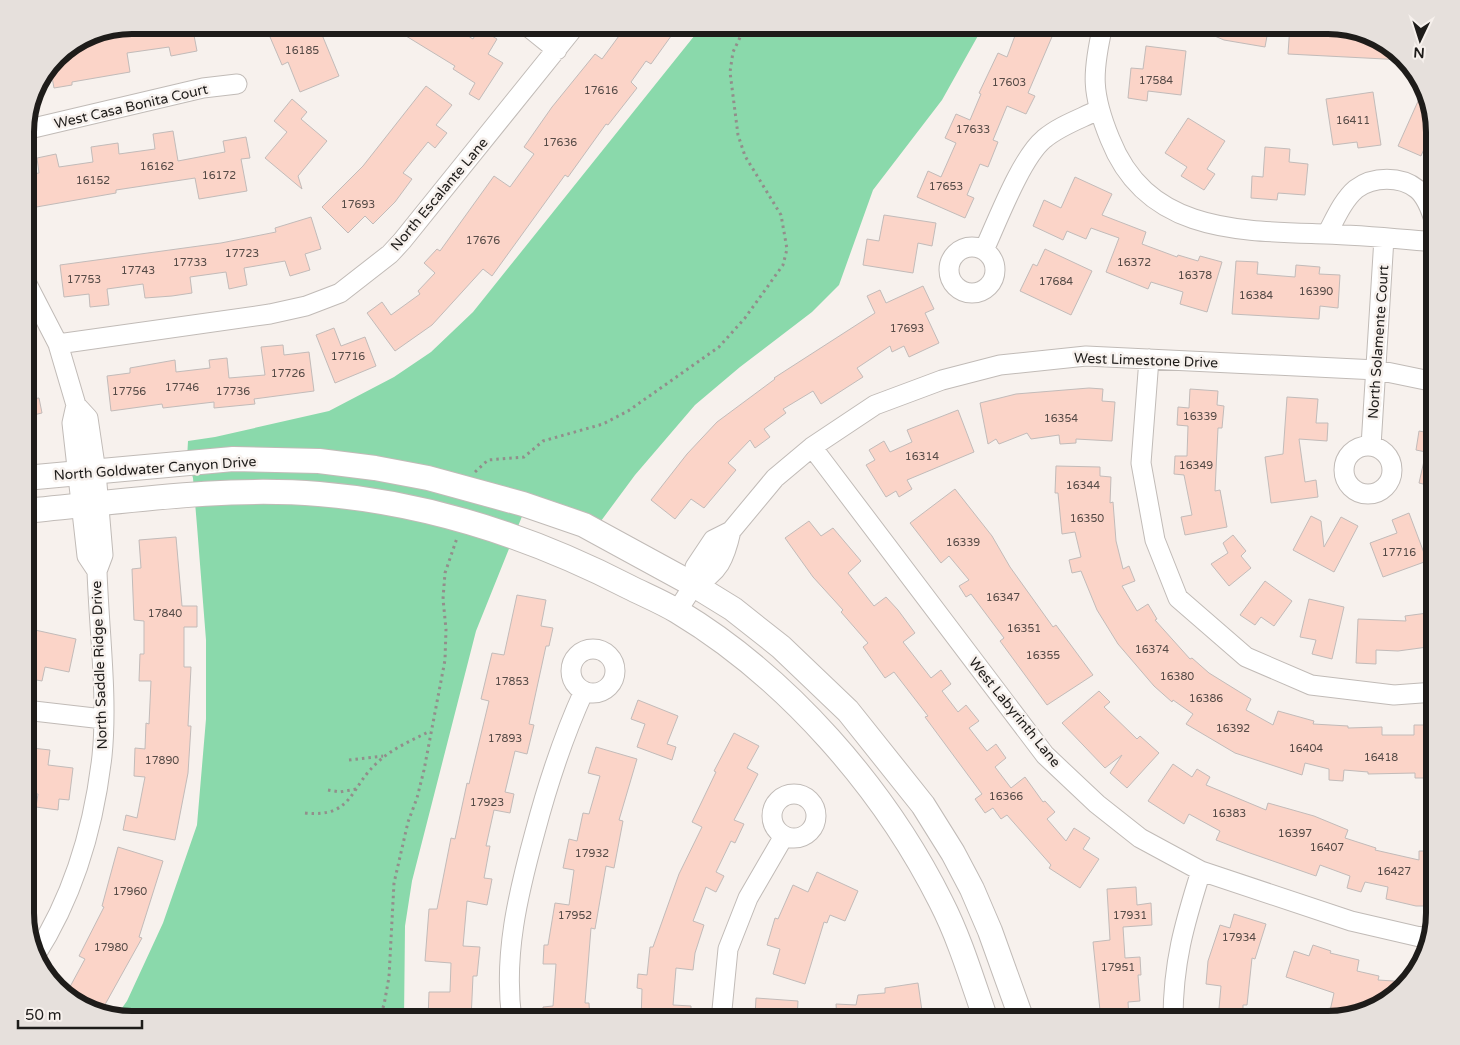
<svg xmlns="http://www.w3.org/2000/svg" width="1460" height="1045" viewBox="0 0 1460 1045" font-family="'Varela Round',sans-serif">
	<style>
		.green { fill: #8ad9ab }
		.building { fill: #fbd4c8; stroke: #c2bbb9 }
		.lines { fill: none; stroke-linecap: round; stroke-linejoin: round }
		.minor-casing { stroke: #c1bbb7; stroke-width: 21 }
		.tertiary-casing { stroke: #c1bbb7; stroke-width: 26 }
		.path { stroke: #928e8b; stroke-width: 3; stroke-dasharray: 2.5 4; stroke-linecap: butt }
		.minor { stroke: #fff; stroke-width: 19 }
		.tertiary { stroke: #fff; stroke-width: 24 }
		.labels { text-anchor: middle; stroke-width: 5; stroke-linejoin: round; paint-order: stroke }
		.number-label { font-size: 11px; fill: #554a46 }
		.street-label { font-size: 14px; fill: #1e1c1a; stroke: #f7f1ed }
		.rim { fill: none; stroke: #1e1c1a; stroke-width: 6 }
	</style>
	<rect width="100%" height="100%" fill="#f7f1ed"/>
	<!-- green -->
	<path class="green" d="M703,25H984L942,100L873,190L839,285L812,312L740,367L695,405L635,475L598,525L529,499L476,631L412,881L405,926L404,1020H131L117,1015L127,1001L163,923L197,825L206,719V640L197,526L193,478L187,459L188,441L215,437L329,411L394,377L431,352L473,312Z"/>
	<!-- building -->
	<path class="building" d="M132,25H192L197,51L171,56L169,47L127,53L130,72L72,82V85L54,88L50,66L61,52L91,33Z
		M301,25H318L339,76L300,92L288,62L282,65L270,37Z
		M413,25H450L473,39L479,28L497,39L488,54L503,63L479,100L469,94L475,83L453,69L455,66L406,36Z
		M627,25H679L651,64L646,61L631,82L637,88L608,125L606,124L568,177L565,175L492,276L483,269L432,325L395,351L367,313L382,302L391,315L420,294L418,291L435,273L424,263L437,249L440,251L494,176L510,187L534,154L524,147L552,107L595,54L602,59Z
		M1019,25H1057L1028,93L1035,96L1026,114L1007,106L993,140L998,142L988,167L980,164L967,195L974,198L965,218L917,197L928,171L941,177L956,143L945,138L956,114L970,120L981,94L979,93L998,53L1007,57Z
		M1189,25H1269L1265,47L1224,40Z
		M1290,25H1329L1393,47L1404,60L1288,54Z
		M1146,46L1186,51L1181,95L1148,91L1147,101L1128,98L1131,68L1143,69Z
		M426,86L452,105L436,125L447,133L435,148L428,142L403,173L412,179L395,202L373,224L365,216L348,233L322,207L363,166Z
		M1373,92L1381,145L1358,148L1357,142L1333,145L1326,99Z
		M292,99L307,112L301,119L327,141L298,176L302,189L265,158L287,132L274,121Z
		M1419,99L1428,103L1435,131V154L1424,149L1421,156L1398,146Z
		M1188,118L1225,141L1207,169L1215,174L1204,190L1181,176L1187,167L1165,153Z
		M173,131L178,161L225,152L223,141L246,137L250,158L241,159L247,191L199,199L195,178L116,190V193L25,209V175L39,173L37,158L56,154L59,167L93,162L91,147L118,143L119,154L155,149L153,134Z
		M1265,147L1290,149L1289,162L1308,164L1305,195L1278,193L1277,200L1251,198L1252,176L1263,177Z
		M1075,177L1112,194L1102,215L1146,232L1142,244L1177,257L1178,255L1198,261L1200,256L1222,262L1207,312L1180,304L1183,292L1151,282L1148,289L1106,272L1119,238L1091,228L1086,239L1067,231L1063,240L1033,226L1044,200L1061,208Z
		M884,215L936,223L932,246L918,243L913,273L863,265L867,239L879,241Z
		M311,217L321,249L305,254L310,270L290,276L285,261L244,268L247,285L229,289L226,272L190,277L192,293L172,296L145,298L143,284L107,289L109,305L90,307L89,294L64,297L60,265L221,243L276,232L275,228Z
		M1045,249L1092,271L1071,315L1020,291L1033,264L1037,266Z
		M1236,261L1258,262L1257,274L1295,277L1296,265L1320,267L1319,274L1340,275L1338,308L1320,306L1319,319L1232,314Z
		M923,286L934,309L925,313L939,343L909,357L904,346L892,352L890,346L857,368L863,377L821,404L813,391L783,409L786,413L764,429L770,437L755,448L750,440L728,463L736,470L704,508L691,499L675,519L651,500L687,454L717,422L775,379L774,378L875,313L867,296L880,290L886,303Z
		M334,328L341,346L365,337L376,366L335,383L316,335Z
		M283,345L284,355L309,352L314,391L254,399L255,404L214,408V402L163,408L162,404L111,411L107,376L130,373V368L175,360L176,372L210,368L209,360L227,358L229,378L265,375L261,347Z
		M1089,388L1103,389L1102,401L1115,402L1112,441L1076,439V443L1060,444L1059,435L1031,439L1027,433L999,444L996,439L988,444L980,403L1016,394Z
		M1190,389L1218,391L1217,405L1224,406L1222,428H1218L1215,491L1220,490L1227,527L1185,535L1181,517L1192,515L1184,475L1174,474L1175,456H1187L1188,426L1177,425L1178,407L1189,408Z
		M1287,397L1318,399L1316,423H1328L1327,441L1299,439L1305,482L1316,480L1318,497L1271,503L1265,457L1283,454Z
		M39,398L42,413L25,417V400Z
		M958,410L974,452L907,480L912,489L899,497L896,491L886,497L866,465L875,460L869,450L884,441L890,452L912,442L907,430Z
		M1419,431L1435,434V487L1419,483L1426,452L1416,450Z
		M1056,466L1100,467V476L1111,477L1110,503L1113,502L1116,541L1123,569L1129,566L1135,581L1122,586L1137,611L1148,604L1157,619L1155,620L1190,659L1192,658L1209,673L1251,699L1246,710L1273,725L1278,711L1314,721L1313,724L1348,726V728L1382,727V735H1414V725H1428V734L1435,733V778H1415V773L1368,774V772L1344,770L1343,781L1329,780V769L1305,763L1302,775L1235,753L1186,724L1193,714L1173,700L1172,702L1154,686L1118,644L1097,610L1081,571L1072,573L1069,560L1081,557L1075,532L1062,534L1058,493H1055Z
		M955,489L992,536L1010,567L1053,627L1056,625L1093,675L1047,705L1000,641L1004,638L971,594L966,597L959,586L969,580L949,556L941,563L910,523Z
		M1409,513L1427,561L1383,577L1370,543L1397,533L1392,520Z
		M1311,516L1321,521L1324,547L1341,517L1358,526L1334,572L1293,550Z
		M809,521L821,536L833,528L861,561L848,573L874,606L886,597L898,610L915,633L903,642L931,678L941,670L951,684L942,691L958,712L966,705L979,721L969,728L987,751L996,744L1006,758L995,767L1011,788L1025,777L1043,802L1045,801L1055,812L1047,819L1066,841L1074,828L1090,838L1083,849L1099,859L1080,888L1049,868L1051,865L1007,815L1001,819L993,808L985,813L975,799L982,794L925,717L928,716L894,672L885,678L863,647L868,643L841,612L843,610L813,577L785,538Z
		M1233,535L1246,551L1241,556L1251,568L1229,586L1211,564L1228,553L1223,543Z
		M176,537L182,606H197V627H184V667H191L188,726H191L188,773L175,840L123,830L126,815L137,818L145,777L134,776L135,748L145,749L146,723L149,724L151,681H139L140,654H144V621L134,620L132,569L141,568L139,540Z
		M1265,581L1292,601L1274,626L1261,617L1255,625L1240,615Z
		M517,595L546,600L541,626L553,628L549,646H546L529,724L534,725L527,754L515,751L505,792L514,794L510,813L494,810L486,846H490L484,878L492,879L487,905L467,901L463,946L480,947L477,976H473L471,1020H428L429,992H450L451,963L425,961L429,909H437L451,838L455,839L467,783L469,784L489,701L481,699L492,653L504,655Z
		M1309,599L1344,607L1332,659L1312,654L1316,640L1300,637Z
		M1435,612V646L1398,651L1376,650V664L1356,663L1358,619L1406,621L1405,616Z
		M35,630L76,639L69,672L45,667L42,681L25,678Z
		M1099,691L1110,702L1104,707L1137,739L1140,736L1159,753L1127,788L1110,773L1122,755L1105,768L1062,723Z
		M638,700L678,716L667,744L676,747L672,760L637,747L645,724L631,719Z
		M734,733L759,746L747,768L758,774L734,820L744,824L735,843L731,841L716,872L724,876L716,892L706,887L693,921L704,925L695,953L693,970L676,968L673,1005L691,1006V1020H641L642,989L637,988L638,974L647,975L650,947H653L679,874L702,827L692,822L716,772L714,771Z
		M596,747L637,759L619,820L623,821L614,868L606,866L595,929L591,928L585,1003H589L590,1020H544L543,1007L553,1006L556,964H543L544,945H548L555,903L569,905L574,870L563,868L569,839L577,841L583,813L589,814L600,776L588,773Z
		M32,748L50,750L48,765L73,768L69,800L59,799L58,810L36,807L38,794L27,793Z
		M1173,764L1192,777L1197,769L1210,777L1206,785L1266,810L1268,803L1314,816L1348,830L1345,838L1376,848L1375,850L1419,860V851H1435V906H1416L1386,899L1388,887L1365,882L1361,892L1347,888L1350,876L1320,865L1316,876L1247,852L1216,840L1220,831L1189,814L1184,824L1148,801Z
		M118,847L163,861L139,937L142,938L102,1010L65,996L85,959L79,956L104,907L102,906Z
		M817,872L858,891L845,921L830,915L827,923L824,922L805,984L773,974L780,949L767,945L775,918L778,919L793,885L808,892Z
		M1136,887L1137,905L1151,903L1152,925L1123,927L1125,958L1140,957L1141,975H1138L1140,1001L1128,1002L1129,1018L1101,1020L1093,942L1110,940L1107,889Z
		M1234,914L1266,924L1255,959L1252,958L1247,1005H1243V1020H1218L1221,986L1206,984L1208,961L1220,925L1230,928Z
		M1313,945L1331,951L1330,953L1359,960L1357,971L1379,976L1378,980L1409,982L1376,1009L1355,1004L1352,1015L1347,1016L1330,1011L1334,993L1286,977L1294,951L1309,956Z
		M918,983L922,1011L909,1013L910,1020H837L836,1004L856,1005L858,995L885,993V988Z
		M756,998L798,1001L797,1020H771L772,1017L755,1016Z"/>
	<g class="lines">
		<!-- minor casing -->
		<g class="minor-casing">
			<path id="minor" d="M526,25L557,50
				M1103,25C1092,73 1091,93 1110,139C1147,233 1239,231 1325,234C1362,235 1399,239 1435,242
				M25,130L203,88L237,84
				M1327,234C1335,219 1343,200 1356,189C1373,176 1401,176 1417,189C1426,196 1432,213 1435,223
				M949 270a23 23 0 1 1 46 0a23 23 0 1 1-46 0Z
				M984,250C997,222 1021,158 1044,139C1059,126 1080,119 1098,110
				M25,280L58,344L76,405L88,418L96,472L103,555L97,571C99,630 108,698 102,756C94,826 73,897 35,956
				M58,344L270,314L306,306L340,293L390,254L402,241L576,25
				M1149,359L1141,463L1155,540L1178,598L1246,657L1311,685L1394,695L1435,692
				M76,405L72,423L87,556L97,571
				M1371,446L1384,238
				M1344 470a24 24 0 1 1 48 0a24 24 0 1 1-48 0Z
				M812,447L1045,755L1097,804L1140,838L1201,871L1351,921L1420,937L1427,936
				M694,585C719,573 725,558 731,531
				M677,611L694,585L695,567L713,540L731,531L775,478L812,447L875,405L942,380L1000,365L1086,356L1377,370L1435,382
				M571 671a22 22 0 1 1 44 0a22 22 0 1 1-44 0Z
				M25,710L103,719
				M772 816a22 22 0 1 1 44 0a22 22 0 1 1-44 0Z
				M512,1020C503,956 518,894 535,832C548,783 563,737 584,691
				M721,1020L728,949L748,898L784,836
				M1173,1020C1173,963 1184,925 1201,871"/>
		</g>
		<!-- tertiary casing -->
		<g class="tertiary-casing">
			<path id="tertiary" d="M25,478L233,459L319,461L375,468L428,478L523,504L584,525L694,585L733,609L781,647L848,711L923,805L953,853L972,889L990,931L1022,1020
				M25,511C123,502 221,486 319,494C428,503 532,537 629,587C645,595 662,602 677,611C787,677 884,788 941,902C960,939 972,980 986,1020"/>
		</g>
		<!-- path -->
		<path class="path" d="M475,472L488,460L524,457L543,441L603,424L628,411L719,347L745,318L783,265L787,249L781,215L745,156L738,135L730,72L733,52L746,25
			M349,760L383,756
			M328,790L340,792L356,789
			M305,813C354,818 349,787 379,761C393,748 413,740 430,731
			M378,1020L384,1005L389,977L394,883L408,822L417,798L424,770L445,660L446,629L443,599L445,573L457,538"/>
		<!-- minor -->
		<use href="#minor" class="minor"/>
		<!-- tertiary -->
		<use href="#tertiary" class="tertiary"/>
	</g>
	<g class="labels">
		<!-- number labels -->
		<g class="number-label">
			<text x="302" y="54">16185</text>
			<text x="1156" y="84">17584</text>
			<text x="1009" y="86">17603</text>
			<text x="601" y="94">17616</text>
			<text x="1353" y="124">16411</text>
			<text x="973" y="133">17633</text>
			<text x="560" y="146">17636</text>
			<text x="157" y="170">16162</text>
			<text x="219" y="179">16172</text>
			<text x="93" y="184">16152</text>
			<text x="946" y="190">17653</text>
			<text x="358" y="208">17693</text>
			<text x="483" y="244">17676</text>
			<text x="242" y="257">17723</text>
			<text x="190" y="266">17733</text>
			<text x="1134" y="266">16372</text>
			<text x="138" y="274">17743</text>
			<text x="1195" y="279">16378</text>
			<text x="84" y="283">17753</text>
			<text x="1056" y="285">17684</text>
			<text x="1316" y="295">16390</text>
			<text x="1256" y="299">16384</text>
			<text x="907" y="332">17693</text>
			<text x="348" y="360">17716</text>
			<text x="288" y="377">17726</text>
			<text x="182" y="391">17746</text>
			<text x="129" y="395">17756</text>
			<text x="233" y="395">17736</text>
			<text x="1200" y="420">16339</text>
			<text x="1061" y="422">16354</text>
			<text x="922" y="460">16314</text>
			<text x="1196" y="469">16349</text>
			<text x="1083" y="489">16344</text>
			<text x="1087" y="522">16350</text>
			<text x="963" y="546">16339</text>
			<text x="1399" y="556">17716</text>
			<text x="1003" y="601">16347</text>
			<text x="165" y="617">17840</text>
			<text x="1024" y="632">16351</text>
			<text x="1152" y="653">16374</text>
			<text x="1043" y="659">16355</text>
			<text x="1177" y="680">16380</text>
			<text x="512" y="685">17853</text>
			<text x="1206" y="702">16386</text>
			<text x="1233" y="732">16392</text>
			<text x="505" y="742">17893</text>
			<text x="1306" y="752">16404</text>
			<text x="1381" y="761">16418</text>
			<text x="162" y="764">17890</text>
			<text x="1006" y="800">16366</text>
			<text x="487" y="806">17923</text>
			<text x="1229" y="817">16383</text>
			<text x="1295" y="837">16397</text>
			<text x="1327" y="851">16407</text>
			<text x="592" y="857">17932</text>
			<text x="1394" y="875">16427</text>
			<text x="130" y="895">17960</text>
			<text x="575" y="919">17952</text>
			<text x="1130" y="919">17931</text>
			<text x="1239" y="941">17934</text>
			<text x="111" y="951">17980</text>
			<text x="1118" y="971">17951</text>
		</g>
		<!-- street labels -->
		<g class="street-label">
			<text transform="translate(131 106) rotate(-13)" y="5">West Casa Bonita Court</text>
			<text transform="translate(439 194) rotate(-50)" y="5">North Escalante Lane</text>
			<text transform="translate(1378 342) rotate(-86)" y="5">North Solamente Court</text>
			<text transform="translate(1146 360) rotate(2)" y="5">West Limestone Drive</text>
			<text transform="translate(155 468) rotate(-4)" y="5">North Goldwater Canyon Drive</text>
			<text transform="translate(99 665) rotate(-92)" y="5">North Saddle Ridge Drive</text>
			<text transform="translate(1015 712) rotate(51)" y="5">West Labyrinth Lane</text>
		</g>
	</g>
	<!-- crop -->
	<path d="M0 0H1460V1045H0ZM132 34H1328A98 98 0 0 1 1426 132V913A98 98 0 0 1 1328 1011H132A98 98 0 0 1 34 913V132A98 98 0 0 1 132 34Z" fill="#e6e0dc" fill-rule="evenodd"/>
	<path class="rim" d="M132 34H1328A98 98 0 0 1 1426 132V913A98 98 0 0 1 1328 1011H132A98 98 0 0 1 34 913V132A98 98 0 0 1 132 34Z"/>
	<!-- north arrow -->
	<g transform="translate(1420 40) rotate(184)" stroke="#f7f1ed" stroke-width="4" paint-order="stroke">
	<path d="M0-4L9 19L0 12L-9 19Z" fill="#1e1c1a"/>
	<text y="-8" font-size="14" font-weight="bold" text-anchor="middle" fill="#1e1c1a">N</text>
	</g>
	<!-- scale -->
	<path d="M18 1020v8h124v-8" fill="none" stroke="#1e1c1a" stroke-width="2.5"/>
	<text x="25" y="1020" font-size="15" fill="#1e1c1a" stroke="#f7f1ed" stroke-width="4" paint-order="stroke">50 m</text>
</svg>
